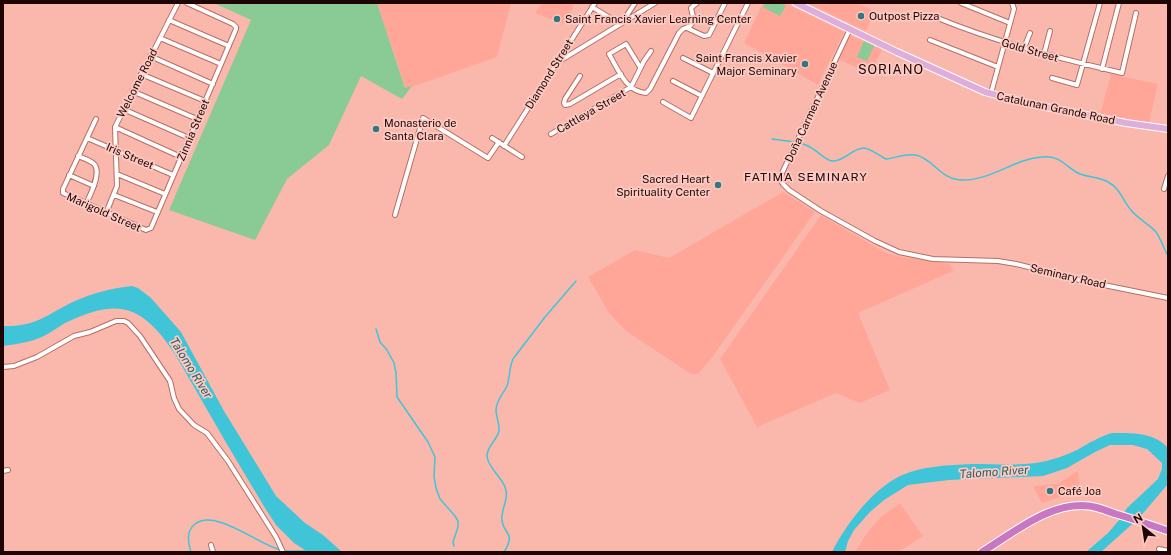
<svg xmlns="http://www.w3.org/2000/svg" width="1171" height="555" viewBox="0 0 1171 555" font-family="'Public Sans',sans-serif">
	<style>
		.built { fill: #ffa698 }
		.green { fill: #89ca95 }
		.water { fill: #40c4d8 }
		.lines { fill: none; stroke-linecap: round; stroke-linejoin: round }
		.stream { stroke: #40c4d8; stroke-width: 1.5 }
		.street-casing { stroke: #b86d62; stroke-width: 6 }
		.primary-casing { stroke: #fff; stroke-width: 8 }
		.highway-casing { stroke: #fff; stroke-width: 9 }
		.street { stroke: #fff; stroke-width: 4 }
		.primary { stroke: #deadda; stroke-width: 6 }
		.highway { stroke: #c877c2; stroke-width: 7 }
		.poi-dot { fill: #307782; stroke: #fccac2; stroke-width: 1.5 }
		.labels { text-anchor: middle; stroke-width: 3.5; stroke-linejoin: round; paint-order: stroke }
		.poi-label { font-size: 11px; fill: #1e0403; stroke: #fccac2; text-anchor: start }
		.street-label { font-size: 11px; fill: #1e0403; stroke: #fccac2 }
		.neighbourhood-label { font-size: 12px; letter-spacing: 1px; fill: #1e0403; stroke: #fccac2 }
		.water-label { font-size: 12px; font-style: italic; fill: #285e66; stroke: #fccac2 }
		.quarter-label { font-size: 13px; letter-spacing: 1px; fill: #1e0403; stroke: #fccac2 }
	</style>
	<rect width="100%" height="100%" fill="#fab8ad"/>
	<!-- built -->
	<path class="built" d="M377,3H511L497,57L406,89Z
		M542,3H569L574,6L563,24L535,13Z
		M763,3H785L844,32L818,85L744,43Z
		M807,3H856L875,11L866,31Z
		M850,35L882,50L870,74L838,59Z
		M1111,74L1158,84L1149,122L1100,115Z
		M783,192L815,212L711,359L698,374H691L626,331L609,313L588,277L635,250L669,258Z
		M821,215L888,254L897,256L950,264L953,271L858,313L890,390L860,403L836,393L757,427L720,359Z
		M1078,471L1080,494L1063,496L1042,503L1033,486L1057,484Z
		M900,503L923,536L898,552H855L867,533L881,517Z"/>
	<!-- green -->
	<path class="green" d="M214,3H377L405,88L412,86L402,99L361,76L329,145L287,179L255,240L169,210L251,20Z
		M765,3H780L786,6L780,16L763,7Z
		M864,41L874,46L867,61L857,57Z"/>
	<!-- water -->
	<path class="water" d="M132,286L138,288L151,298L181,332L224,411L276,496L305,523L323,535L342,552H308L294,543L276,525L265,508L228,446L175,354C142,305 119,297 65,323C58,327 52,332 44,336C32,342 17,344 3,346V326C37,327 47,314 75,301C93,293 113,288 132,286Z
		M1112,433C1132,433 1154,432 1168,448V484L1139,518L1101,552H1086L1108,533L1120,519L1127,508L1158,479L1162,469V463L1147,449L1133,445H1110L1095,452L1067,468L1043,476L949,480L908,485L884,500L870,512L854,530L848,541L845,552H832C846,524 872,490 900,476C921,466 949,465 972,464C994,464 1015,466 1036,463C1050,461 1064,456 1077,450C1089,443 1099,437 1112,433Z"/>
	<g class="lines">
		<!-- stream -->
		<path class="stream" d="M772,139L795,142
			M799,143C804,144 809,146 813,149C820,153 824,159 832,161C844,162 852,148 864,148C872,149 879,156 886,159C896,158 905,153 916,155C934,159 940,180 963,180C992,180 1014,159 1042,157C1059,155 1063,164 1076,172C1086,178 1098,176 1108,182C1120,188 1123,201 1131,210C1138,219 1148,223 1156,232C1161,239 1164,249 1168,256
			M376,329L380,342L387,350L394,363L396,373L397,397L428,442L435,457L434,476L436,488L440,499L455,516L458,521V527L453,542L454,546
			M284,551H306
			M191,552C188,542 186,531 195,524C215,508 259,545 281,550
			M504,552C518,531 500,534 502,516C503,505 509,498 505,487C501,476 488,468 487,456C487,446 497,440 499,431C500,424 496,418 496,410C496,401 503,394 507,386C510,377 509,368 513,359L545,317L576,281"/>
		<!-- street casing -->
		<g class="street-casing">
			<path id="street" d="M961,3L1010,23
				M592,7L620,24
				M940,19C999,43 1060,59 1122,73L1136,13
				M169,20L229,46
				M623,21L635,3
				M687,28L704,36L709,35L725,3
				M850,29L782,173L781,181L783,184L789,190L821,211L875,241L899,252L933,259L998,261L1016,264L1084,281L1168,298
				M160,38L221,64
				M930,40L998,67
				M1024,48L1030,33
				M1044,54L1050,31
				M150,56L213,84
				M683,58L713,73
				M558,62L655,3
				M640,67L626,44L609,54C618,69 626,92 646,93L650,89L679,33L683,29L690,26L694,21L691,8L697,3
				M1102,69L1119,3
				M141,74L205,101
				M580,76L565,99L564,103L565,105L570,104L621,74
				M1052,78L1077,85L1100,3
				M673,81L702,96
				M132,91L197,119
				M991,93L1014,9L1012,3
				M663,102L691,118L748,3
				M123,109L189,138
				M96,119L63,189V193L146,230L151,228L236,29V27L233,24L187,3
				M115,127L181,157
				M551,134L631,87L644,61L651,51
				M87,138L173,175
				M492,138L522,157
				M504,146L595,3
				M78,156C83,158 89,160 93,163C103,171 90,195 86,204
				M117,174L165,194
				M69,175L94,186
				M1164,189L1168,176
				M114,195L157,212
				M106,213L117,186L115,127L178,3
				M395,215L423,118L488,158L499,142
				M3,367L14,366L37,357L74,336L90,332L116,321H124L128,323L140,336L170,381L174,398L179,409L194,425L207,433L228,461L276,537L283,552
				M3,471L8,470
				M211,545L213,552
				M1159,549L1168,551"/>
		</g>
		<!-- primary casing -->
		<g class="primary-casing">
			<path id="primary" d="M796,3L897,52L985,92L1031,104L1126,123L1168,129"/>
		</g>
		<!-- highway casing -->
		<g class="highway-casing">
			<path id="highway" d="M982,552C1013,533 1051,501 1089,506C1098,507 1107,511 1116,514C1133,519 1151,525 1168,531"/>
		</g>
		<!-- street -->
		<use href="#street" class="street"/>
		<!-- primary -->
		<use href="#primary" class="primary"/>
		<!-- highway -->
		<use href="#highway" class="highway"/>
	</g>
	<!-- markers -->
	<g class="poi-dot">
		<circle cx="861" cy="16" r="4"/>
		<circle cx="557" cy="19" r="4"/>
		<circle cx="805" cy="64" r="4"/>
		<circle cx="376" cy="129" r="4"/>
		<circle cx="718" cy="185" r="4"/>
		<circle cx="1050" cy="491" r="4"/>
	</g>
	<g class="labels">
		<!-- poi labels -->
		<g class="poi-label">
			<text x="869" y="20">Outpost Pizza</text>
			<text x="565" y="23">Saint Francis Xavier Learning Center</text>
			<text x="797" y="62" text-anchor="end">Saint Francis Xavier<tspan x="797" dy="13">Major Seminary</tspan></text>
			<text x="384" y="127">Monasterio de<tspan x="384" dy="13">Santa Clara</tspan></text>
			<text x="710" y="183" text-anchor="end">Sacred Heart<tspan x="710" dy="13">Spirituality Center</tspan></text>
			<text x="1058" y="495">Café Joa</text>
		</g>
		<!-- street labels -->
		<g class="street-label">
			<text transform="translate(1030 50) rotate(16)" y="4">Gold Street</text>
			<text transform="translate(549 74) rotate(-58)" y="4">Diamond Street</text>
			<text transform="translate(137 83) rotate(-63)" y="4">Welcome Road</text>
			<text transform="translate(1056 108) rotate(12)" y="4">Catalunan Grande Road</text>
			<text transform="translate(591 111) rotate(-30)" y="4">Cattleya Street</text>
			<text transform="translate(811 112) rotate(-65)" y="4">Doña Carmen Avenue</text>
			<text transform="translate(193 130) rotate(-67)" y="4">Zinnia Street</text>
			<text transform="translate(130 156) rotate(23)" y="4">Iris Street</text>
			<text transform="translate(104 212) rotate(24)" y="4">Marigold Street</text>
			<text transform="translate(1068 276) rotate(13)" y="4">Seminary Road</text>
		</g>
		<!-- neighbourhood labels -->
		<g class="neighbourhood-label">
			<text x="806" y="181">FATIMA SEMINARY</text>
		</g>
		<!-- water labels -->
		<g class="water-label">
			<text transform="translate(191 368) rotate(58)" y="4">Talomo River</text>
			<text transform="translate(994 472) rotate(-4)" y="4">Talomo River</text>
		</g>
		<!-- quarter labels -->
		<g class="quarter-label">
			<text x="891" y="74">SORIANO</text>
		</g>
	</g>
	<!-- border -->
	<rect width="1171" height="555" fill="none" stroke="#1e0403" stroke-width="8"/>
	<!-- north arrow -->
	<g transform="translate(1143 527) rotate(330)" stroke="#fccac2" stroke-width="3" paint-order="stroke">
	<path d="M0-3L7 15L0 10L-7 15Z" fill="#1e0403"/>
	<text y="-6" font-size="11" font-weight="bold" text-anchor="middle" fill="#1e0403">N</text>
	</g>
</svg>
